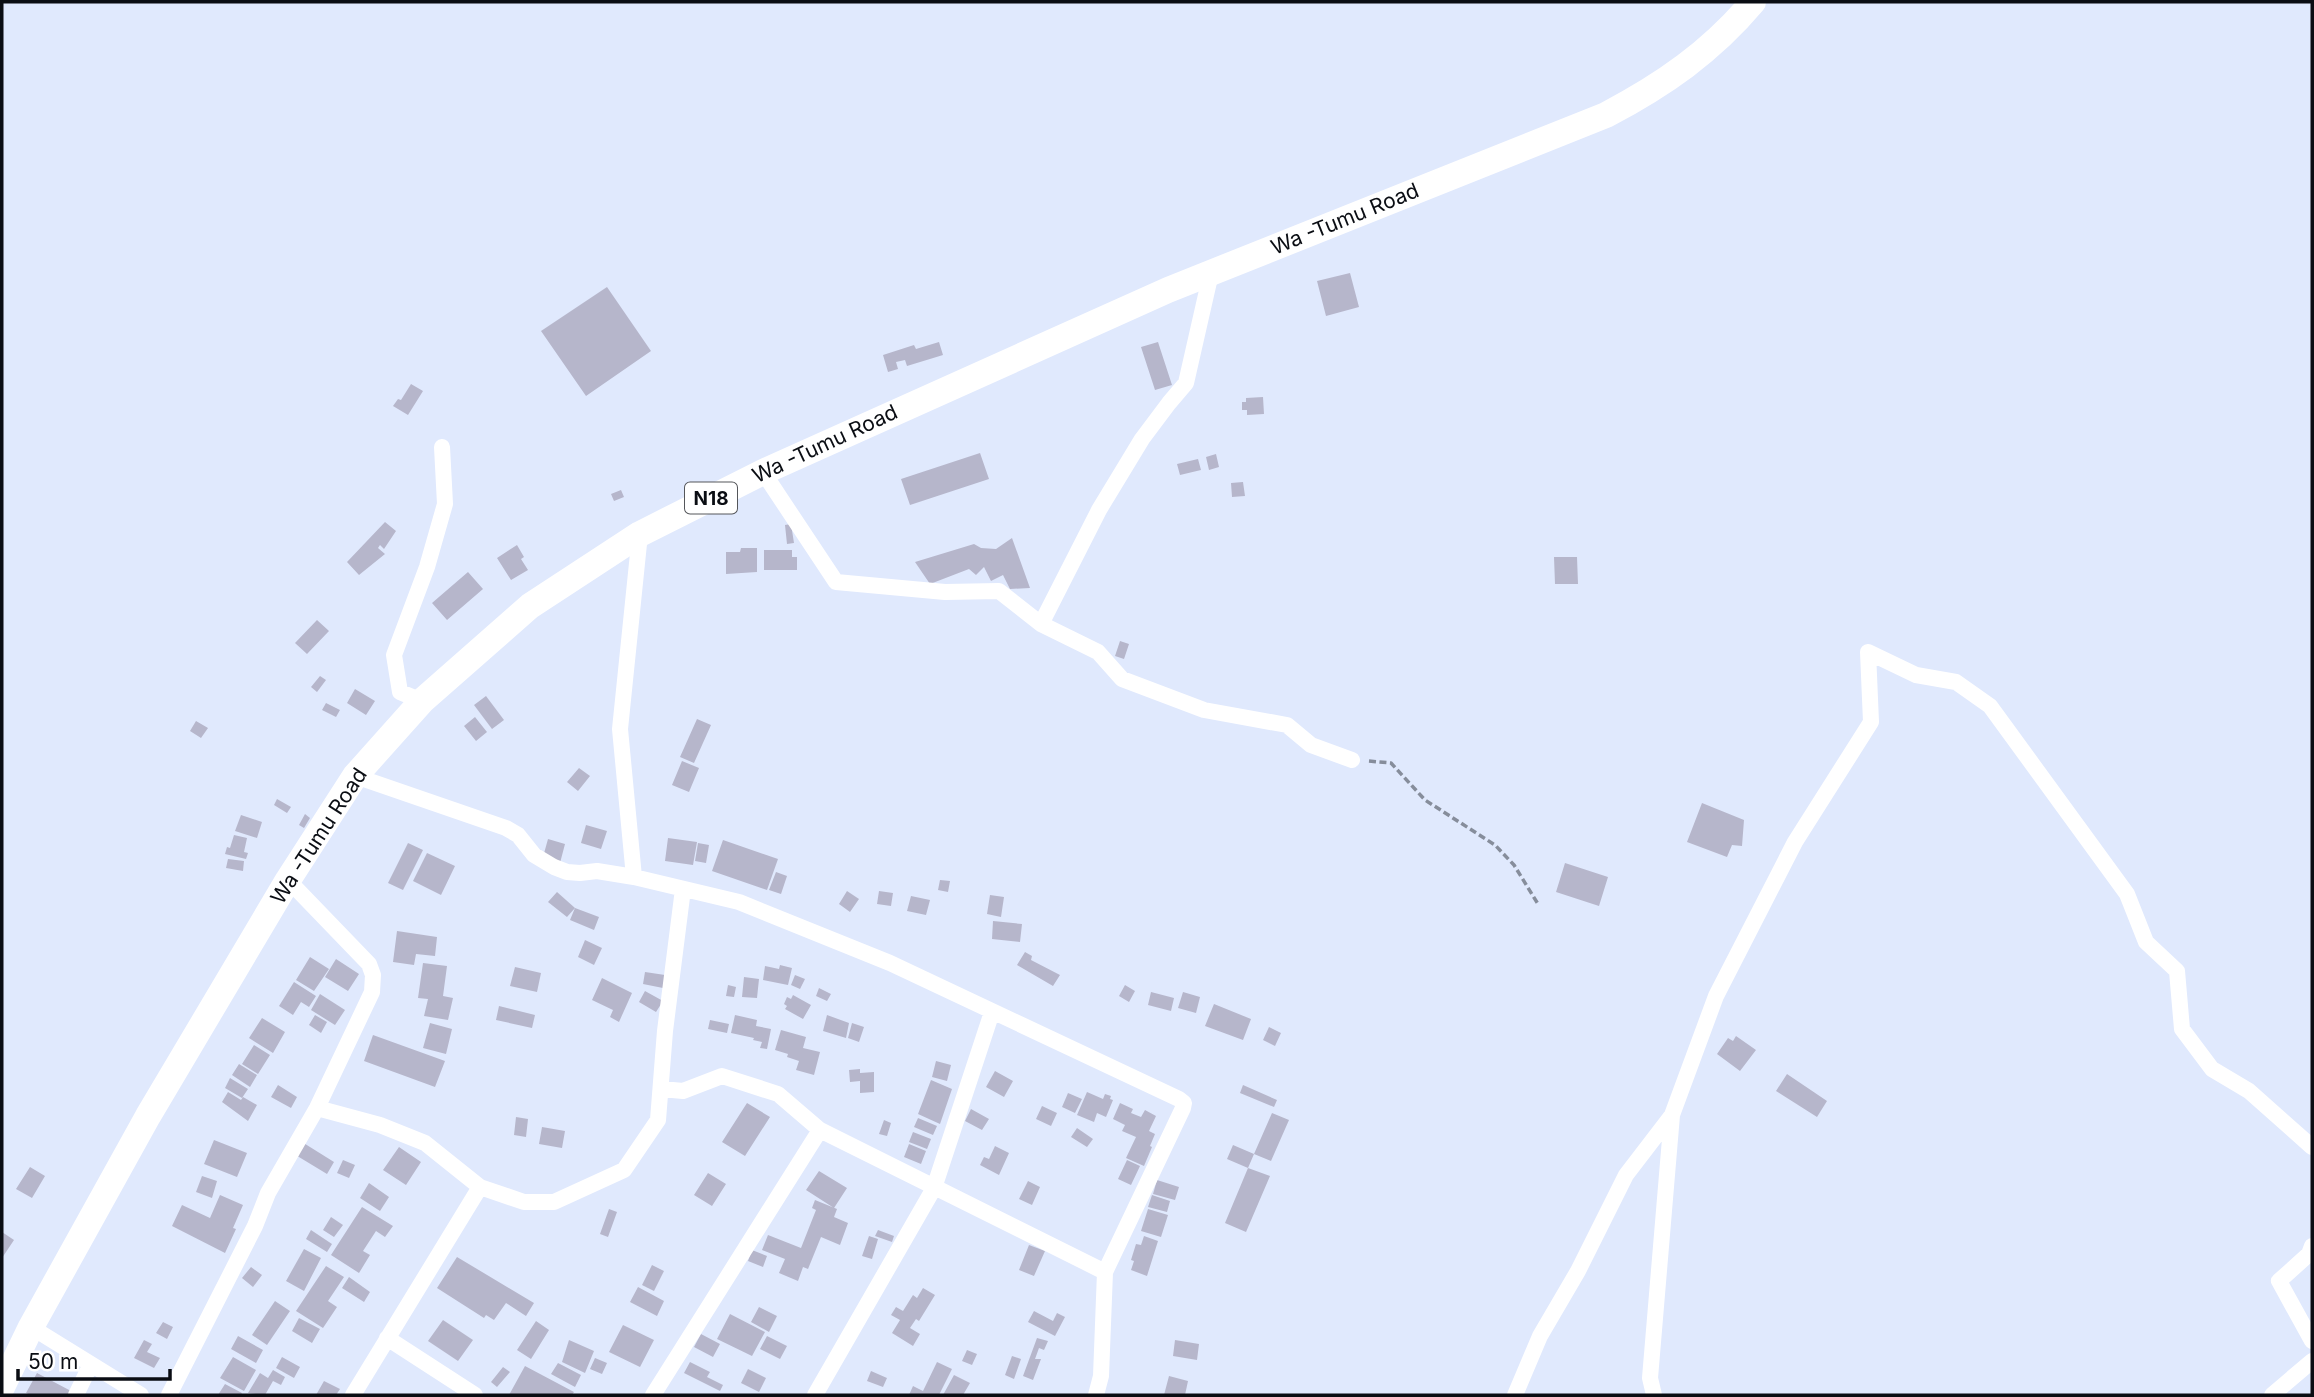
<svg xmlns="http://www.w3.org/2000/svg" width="2314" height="1397" viewBox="0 0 2314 1397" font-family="Inter,sans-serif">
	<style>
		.building { fill: #b6b6cb }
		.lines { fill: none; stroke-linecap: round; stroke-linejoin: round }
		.path { stroke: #868d9b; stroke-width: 3.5; stroke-dasharray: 7 3.5; stroke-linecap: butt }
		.minor { stroke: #fff; stroke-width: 16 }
		.trunk { stroke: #fff; stroke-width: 26 }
		.labels { text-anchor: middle; stroke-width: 5; stroke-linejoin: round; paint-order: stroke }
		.shield { fill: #fff; stroke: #54565a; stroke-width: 2 }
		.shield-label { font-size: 19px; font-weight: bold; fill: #0a0d13 }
		.street-label { font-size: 21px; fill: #0a0d13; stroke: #fff }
	</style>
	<rect width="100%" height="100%" fill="#e0e9fd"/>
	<!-- building -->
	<path class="building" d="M1350,273L1359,307L1326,316L1317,281Z
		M607,287L651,351L586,396L541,331Z
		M939,342L943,355L907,366L905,360L896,362L898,369L888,372L883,355L914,345L916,349Z
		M1158,342L1172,385L1155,390L1141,347Z
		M411,384L423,391L408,415L393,406L398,399L401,400Z
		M1263,397L1264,414L1247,415V410H1242V402H1246V398Z
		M980,453L989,479L910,505L901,479Z
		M1216,454L1219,467L1209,470L1206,457Z
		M1198,459L1201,470L1180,475L1177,464Z
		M1243,482L1245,496L1232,497L1231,483Z
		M621,490L624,497L614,501L611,494Z
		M385,522L396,531L384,549L380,545L378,548L385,554L359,575L347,562Z
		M791,524L794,543L787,544L785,525Z
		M1012,538L1030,588L1010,589L1003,575L991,581L984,567L976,575L969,569L930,584L915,562L974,544L981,548L996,549Z
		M517,545L524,557L521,559L528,570L511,580L497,558Z
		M741,548H757V572L726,574V552H740Z
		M764,550H792V557H797V570H764Z
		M1554,557H1577L1578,584H1555Z
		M468,572L483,589L447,620L432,603Z
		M317,620L329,631L307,654L295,643Z
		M1120,641L1129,644L1124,659L1115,656Z
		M320,676L326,680L317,692L311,687Z
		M355,689L375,701L366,715L347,703Z
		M486,696L504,720L492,729L474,705Z
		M326,703L340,710L336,717L322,710Z
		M475,717L487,732L476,741L464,726Z
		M697,719L711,725L694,763L680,757Z
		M196,721L208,728L201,738L190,731Z
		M682,761L699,768L689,792L672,785Z
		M579,768L590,776L578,791L567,782Z
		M277,799L291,807L287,813L274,805Z
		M1702,803L1744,820L1742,846L1732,845L1727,857L1687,842Z
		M305,814L310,818L304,828L299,825Z
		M241,815L262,822L257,838L235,831Z
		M586,825L607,831L601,849L581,843Z
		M234,835L247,838L244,852L248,853L246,859L225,854L227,847L230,848Z
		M668,838L697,842L693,865L665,861Z
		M548,839L565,844L560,863L543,857Z
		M723,840L778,859L767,890L712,871Z
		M408,843L423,850L403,890L388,883Z
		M698,843L709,845L706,863L695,861Z
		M427,853L455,866L441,895L413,881Z
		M228,859L244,861L243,871L226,868Z
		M1565,863L1608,877L1599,906L1556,892Z
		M776,872L787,876L781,894L769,890Z
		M940,880L950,881L948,892L938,890Z
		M847,891L859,899L850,912L839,904Z
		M879,891L893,893L891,906L877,904Z
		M557,892L575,908L567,917L548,902Z
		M990,895L1004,897L1001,917L987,914Z
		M911,896L930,900L926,915L907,911Z
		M575,908L599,917L594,930L570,920Z
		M993,921L1022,924L1020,942L992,939Z
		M397,931L437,937L435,956L416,954L414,965L393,962Z
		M585,940L602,948L594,965L578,957Z
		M1025,952L1032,956L1031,960L1060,975L1053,986L1017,965Z
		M310,957L329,969L314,991L296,980Z
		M336,959L359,974L348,991L325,977Z
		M423,963L447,966L443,996L453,998L448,1020L424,1016L428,999L418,998Z
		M780,965L792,968L788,985L763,980L765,966L779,969Z
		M515,967L541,973L537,992L510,986Z
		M645,972L665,975L663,988L643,984Z
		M795,975L805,979L800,989L791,985Z
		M744,977L759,979L757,998L742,997Z
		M602,978L632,993L619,1022L610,1017L613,1010L592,1000Z
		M294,982L316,996L309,1007L301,1002L293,1015L279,1006Z
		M728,985L736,987L734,997L726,996Z
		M1125,985L1135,991L1129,1002L1119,996Z
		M819,988L831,994L827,1001L816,996Z
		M645,991L663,1001L656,1012L639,1002Z
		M1151,992L1174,998L1171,1011L1148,1005Z
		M1183,992L1200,997L1196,1013L1178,1008Z
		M320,994L345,1010L335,1025L311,1010Z
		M793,995L811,1005L803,1019L785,1009L787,1006L784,1004L787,997L791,999Z
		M1214,1004L1251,1019L1243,1040L1205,1026Z
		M499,1006L535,1015L532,1028L496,1020Z
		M315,1015L327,1022L321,1033L309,1025Z
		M735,1015L757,1020L756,1026L771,1029L767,1049L760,1048L762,1042L753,1040L754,1038L731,1033Z
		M827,1015L849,1023L846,1038L823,1031Z
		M262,1018L285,1032L273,1053L249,1038Z
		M710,1020L729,1024L727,1033L708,1029Z
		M430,1023L452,1029L446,1054L423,1048Z
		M852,1023L864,1027L859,1042L848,1038Z
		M1269,1027L1281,1033L1275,1046L1263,1040Z
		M781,1030L806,1037L803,1048L820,1052L814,1075L796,1070L799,1061L787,1057L788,1054L775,1050Z
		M373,1035L445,1061L435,1087L364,1061Z
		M1736,1036L1756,1050L1740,1071L1717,1054L1728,1038L1733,1041Z
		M254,1045L270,1055L258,1074L242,1064Z
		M936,1061L951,1065L947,1081L932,1077Z
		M239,1064L257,1075L250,1087L232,1075Z
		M860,1069V1073L874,1072V1092L860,1093V1081L850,1082L849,1070Z
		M995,1071L1013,1081L1004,1097L986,1087Z
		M1787,1074L1827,1101L1817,1117L1776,1091Z
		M230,1078L248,1089L242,1098L225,1088Z
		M931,1080L952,1089L940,1124L918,1114Z
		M278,1085L297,1097L291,1108L271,1097Z
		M1243,1085L1277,1100L1274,1107L1240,1093Z
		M228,1092L241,1100L243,1097L257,1105L248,1121L222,1102Z
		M1087,1092L1103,1099L1105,1094L1111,1096L1110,1099L1113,1100L1106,1117L1097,1113L1094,1122L1077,1115Z
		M1068,1093L1082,1099L1075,1113L1062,1107Z
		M747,1103L770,1117L745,1156L722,1142Z
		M1120,1103L1133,1109L1131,1113L1141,1117L1145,1110L1156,1116L1149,1131L1155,1134L1150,1146L1152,1147L1144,1166L1126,1158L1136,1137L1122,1131L1125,1125L1113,1119Z
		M1042,1106L1057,1113L1051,1126L1036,1119Z
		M971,1109L989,1119L982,1130L965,1121Z
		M1272,1113L1289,1120L1271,1161L1254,1154Z
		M516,1117L528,1119L526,1137L514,1135Z
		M918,1118L937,1126L933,1135L914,1127Z
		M884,1120L891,1123L887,1136L879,1134Z
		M542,1127L565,1131L562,1148L539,1144Z
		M1077,1128L1093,1139L1087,1147L1071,1137Z
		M913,1132L931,1139L927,1149L909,1142Z
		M214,1140L247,1153L237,1177L204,1164Z
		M302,1142L334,1162L327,1174L294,1154Z
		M909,1144L926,1151L921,1164L904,1157Z
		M1233,1145L1254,1154L1248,1168L1270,1176L1246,1232L1225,1223L1248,1168L1227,1159Z
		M995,1146L1009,1153L999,1175L980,1165L984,1157L989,1159Z
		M399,1147L421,1162L406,1185L383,1170Z
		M343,1160L355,1165L349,1178L337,1173Z
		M1127,1160L1140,1166L1131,1185L1118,1179Z
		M30,1167L45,1176L32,1198L16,1189Z
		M819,1171L847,1188L834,1208L806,1190Z
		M708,1173L726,1184L712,1206L694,1195Z
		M202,1176L217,1181L212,1198L196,1192Z
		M1157,1180L1179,1187L1175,1200L1153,1194Z
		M1028,1181L1040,1187L1032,1205L1019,1199Z
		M369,1183L389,1197L380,1211L360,1198Z
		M220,1195L243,1205L233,1228L236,1229L225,1253L172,1226L182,1205L210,1218Z
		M1152,1195L1170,1201L1167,1212L1148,1207Z
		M815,1200L837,1209L834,1217L848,1223L840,1245L821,1237L808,1269L803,1267L798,1281L779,1273L785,1259L762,1250L768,1235L801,1248L816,1210L812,1208Z
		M362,1207L393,1226L385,1237L376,1231L363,1251L370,1255L359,1273L331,1255Z
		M609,1209L617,1212L608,1237L600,1234Z
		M1148,1209L1168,1215L1161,1237L1141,1231Z
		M331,1217L343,1225L334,1237L323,1230Z
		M311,1230L332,1244L327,1252L306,1239Z
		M878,1230L894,1236L892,1242L875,1236Z
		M2,1232L14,1240L2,1258Z
		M869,1236L878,1239L872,1259L862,1256Z
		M1144,1236L1158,1241L1147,1276L1131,1270L1134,1261L1131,1260L1136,1244L1141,1245Z
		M1029,1245L1045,1251L1034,1276L1019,1270Z
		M304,1249L321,1258L304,1291L286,1281Z
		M752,1250L767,1256L763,1267L748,1261Z
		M457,1257L534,1303L526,1316L506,1303L494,1320L486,1315L484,1318L437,1288Z
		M652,1265L664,1271L654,1291L642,1285Z
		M326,1266L344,1277L328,1301L337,1307L323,1328L296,1311Z
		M251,1267L262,1275L253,1287L242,1278Z
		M349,1277L370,1292L364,1302L342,1288Z
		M638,1287L664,1301L657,1316L630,1302Z
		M923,1288L935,1295L919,1321L916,1319L910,1328L920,1334L913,1346L892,1333L900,1320L891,1315L896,1307L903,1311L913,1295L917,1298Z
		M275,1301L290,1311L267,1345L252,1335Z
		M759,1307L777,1316L769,1332L751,1322Z
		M1034,1311L1053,1321L1057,1313L1065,1317L1055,1336L1028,1322Z
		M730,1314L765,1332L752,1356L717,1339Z
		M299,1318L320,1329L312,1343L292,1331Z
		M443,1320L473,1340L458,1361L428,1341Z
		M536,1321L549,1330L531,1359L517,1350Z
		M163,1322L173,1327L167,1339L156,1333Z
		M623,1325L654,1340L640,1367L609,1352Z
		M701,1334L720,1344L713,1357L694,1347Z
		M238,1336L263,1350L256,1363L231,1349Z
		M767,1336L787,1346L780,1359L760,1349Z
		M1037,1338L1048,1341L1044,1350L1039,1348L1035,1359H1041L1033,1380L1023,1376Z
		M144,1340L152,1344L147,1352L160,1358L154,1368L134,1358Z
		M569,1340L594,1351L585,1373L562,1362Z
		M1175,1340L1199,1344L1197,1360L1173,1356Z
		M967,1350L977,1354L972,1365L962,1361Z
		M1012,1356L1021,1359L1014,1379L1005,1375Z
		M233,1357L256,1370L244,1391L220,1378Z
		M282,1357L300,1367L294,1378L276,1368Z
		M595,1358L607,1363L602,1374L590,1369Z
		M690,1362L710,1372L707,1377L723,1385L720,1391L684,1373Z
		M937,1362L952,1369L939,1395H909L913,1386L923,1391Z
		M558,1363L581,1375L575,1387L551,1374Z
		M525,1366L574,1392L572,1395H509Z
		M503,1367L510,1372L497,1387L491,1382Z
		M748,1369L766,1378L759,1392L741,1383Z
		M273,1370L285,1377L281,1385L273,1381L265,1395L248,1393L260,1373L268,1378Z
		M871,1371L887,1378L883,1387L867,1381Z
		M37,1373L71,1391L68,1395H31L26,1393Z
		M954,1375L970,1383L963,1395H943Z
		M1169,1376L1188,1381L1185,1395H1164Z
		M324,1381L340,1389L336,1395H316Z
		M225,1384L242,1393L241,1395H218Z"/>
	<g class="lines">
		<!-- path -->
		<path class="path" d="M1369,761L1391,763L1425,800L1495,845L1514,865L1538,904"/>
		<!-- minor -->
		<path class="minor" d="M763,472L836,582L945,592L999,591L1041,624L1098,652L1122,679L1204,710L1287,725L1311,745L1352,760
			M1041,624L1099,510L1142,439L1169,403L1186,383L1211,273
			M422,701L400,692L394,655L427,567L445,504L442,447
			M355,776L506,828L518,835L534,855L554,867L567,872L580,873L597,871L634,877L739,902L890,963L1179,1099L1184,1103L1183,1108L1105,1272L1101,1376L1096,1395
			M634,877L620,729L640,534
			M662,1089L683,1091L722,1076L778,1094L820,1130L1105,1272
			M317,1108L380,1125L425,1143L480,1187L524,1202H554L624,1170L658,1120L665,1031L683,889
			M2312,1246L2309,1254L2279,1281L2312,1341
			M31,1327L141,1395
			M387,1338L475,1395
			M76,1395L90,1366
			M169,1395L255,1226L268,1193L317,1108L372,992L373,975L369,964L288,880
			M353,1395L480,1187
			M653,1395L820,1130
			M815,1395L934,1188L992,1012
			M1515,1395L1540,1336L1578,1271L1626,1175L1672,1115L1716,996L1795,842L1871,722L1868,652L1916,675L1956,682L1990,706L2127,894L2146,942L2177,971L2182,1029L2212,1069L2249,1091L2312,1147
			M1654,1395L1650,1378L1672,1115
			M2272,1395L2312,1361"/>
		<!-- trunk -->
		<path class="trunk" d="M2,1387L31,1327L148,1116L288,880L355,776L422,701L530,606L640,534L763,472L1168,290L1606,115C1663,85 1711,52 1753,2"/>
	</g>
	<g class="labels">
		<!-- shield labels -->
		<rect class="shield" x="685" y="482.5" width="52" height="31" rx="5"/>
		<g class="shield-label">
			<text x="711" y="505">N18</text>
		</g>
		<!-- street labels -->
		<g class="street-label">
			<text transform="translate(1345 219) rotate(-22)" y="7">Wa -Tumu Road</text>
			<text transform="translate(825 444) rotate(-25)" y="7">Wa -Tumu Road</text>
			<text transform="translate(319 836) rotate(-57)" y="7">Wa -Tumu Road</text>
		</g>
	</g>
	<!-- border -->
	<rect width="2314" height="1397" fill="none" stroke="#0a0d13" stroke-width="7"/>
	<!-- scale -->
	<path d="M18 1369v10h152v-10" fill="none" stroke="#0a0d13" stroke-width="3.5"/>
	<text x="28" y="1369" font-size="21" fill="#0a0d13" stroke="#ffffff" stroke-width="5" paint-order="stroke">50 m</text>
</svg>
